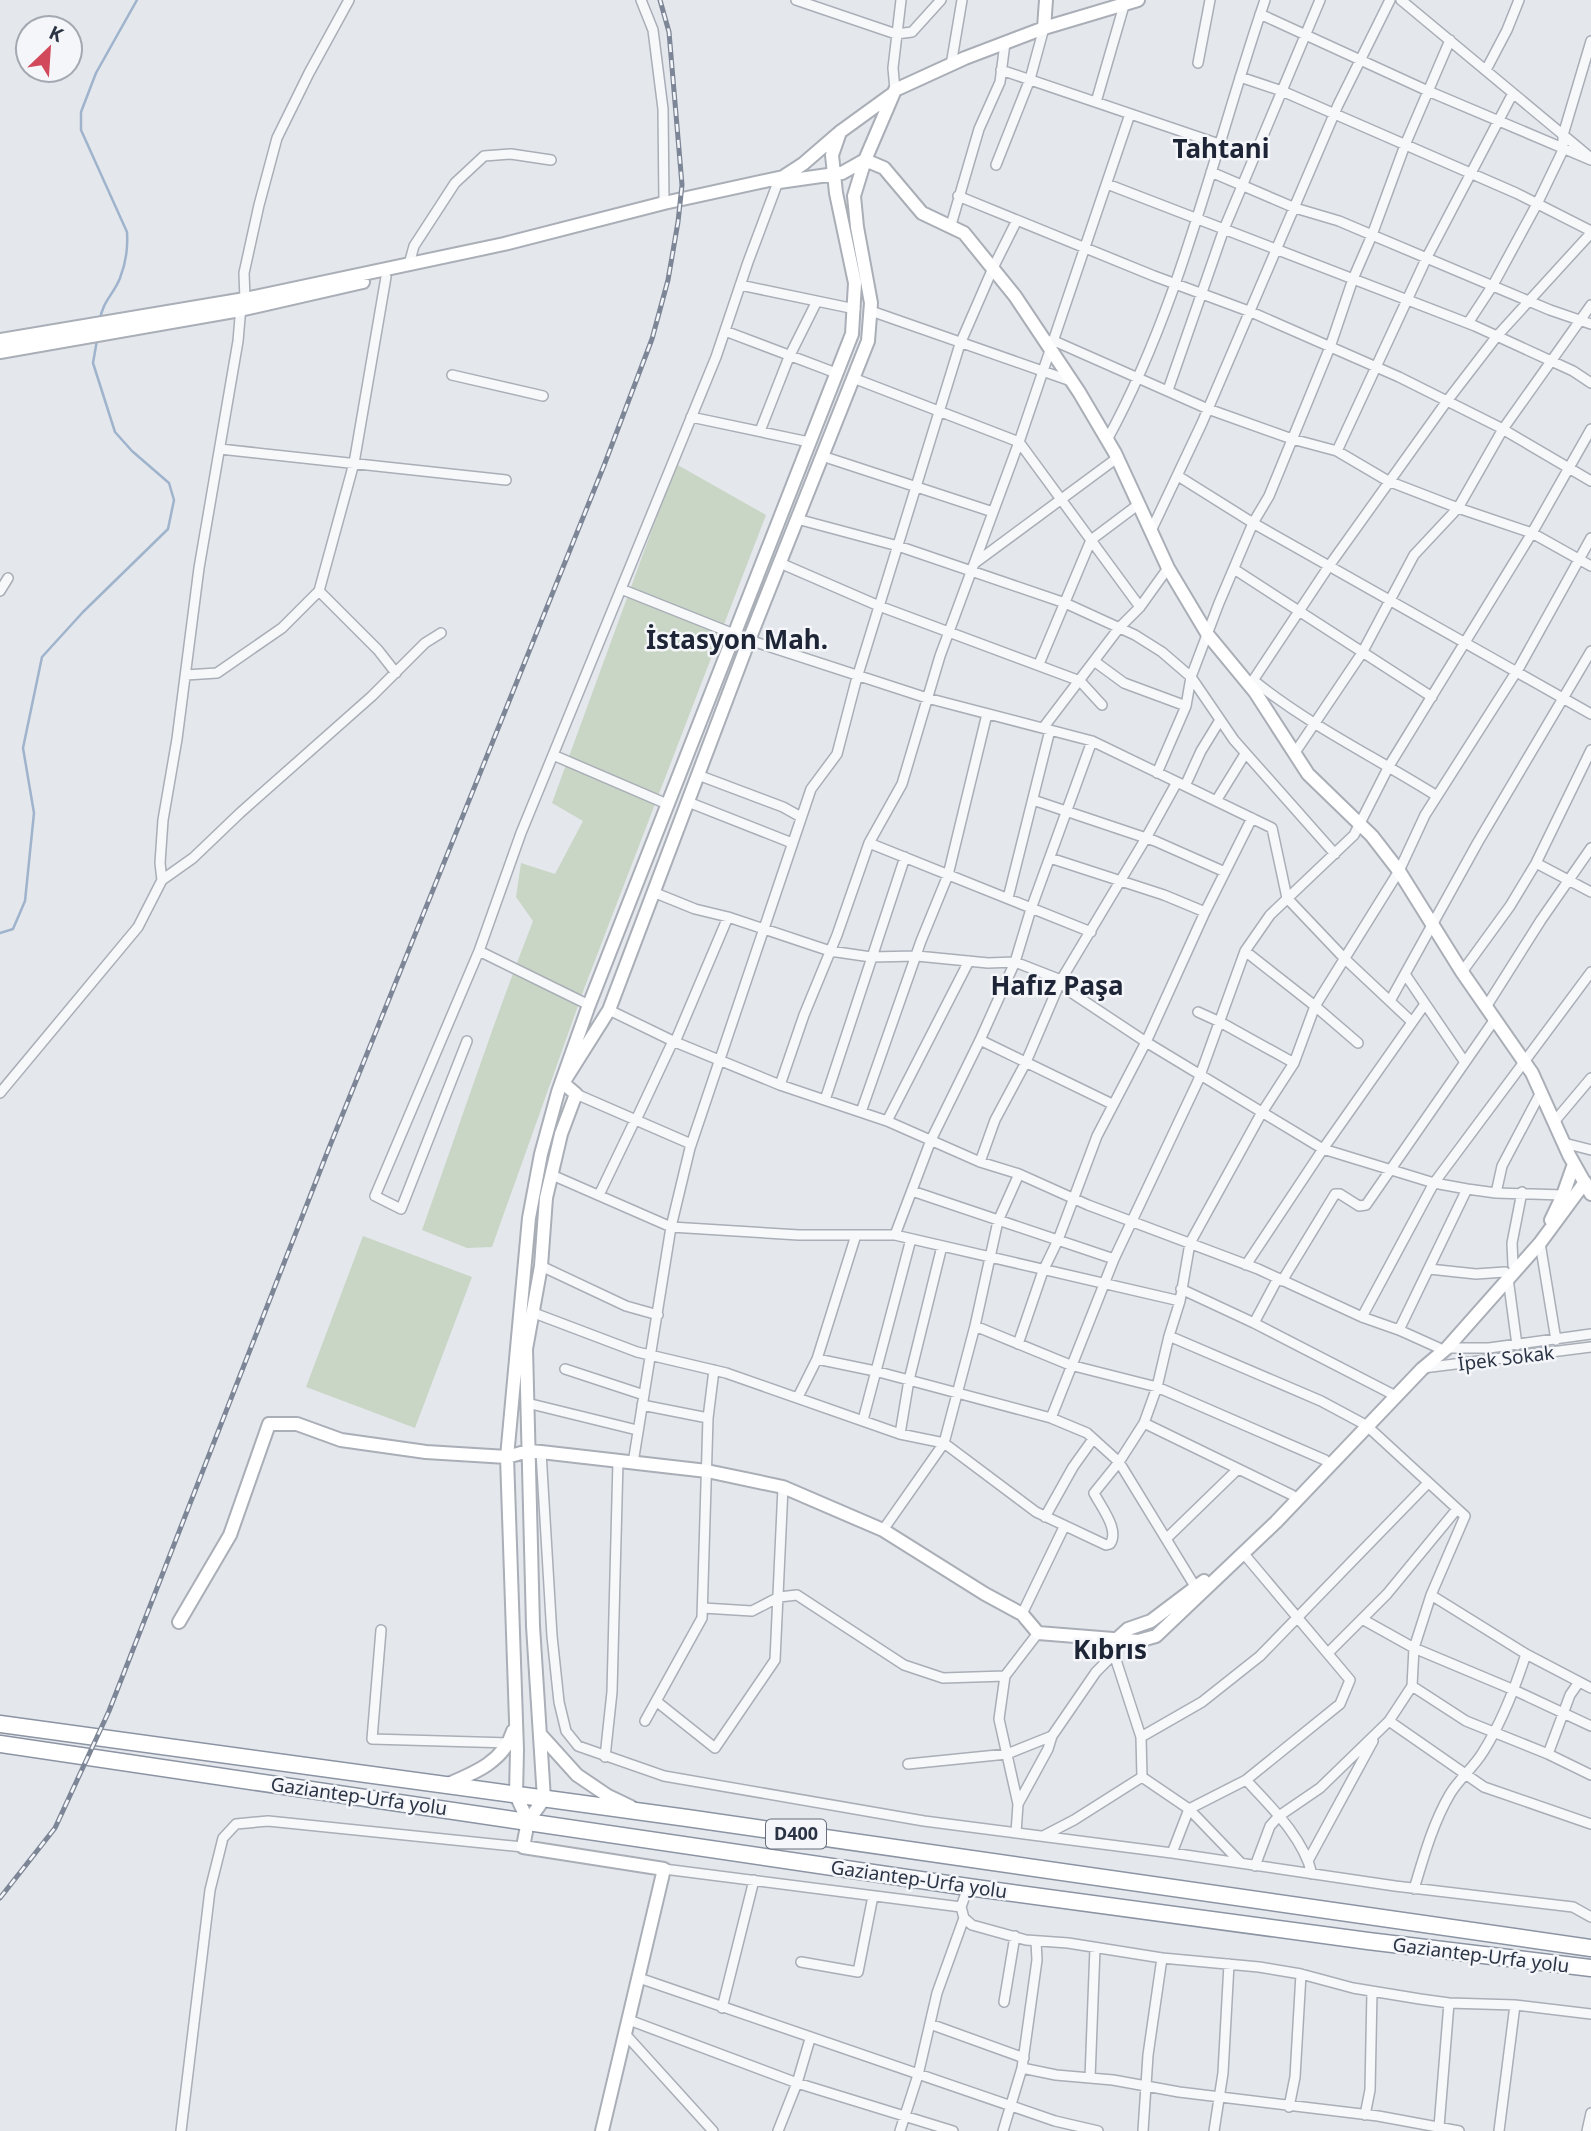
<svg xmlns="http://www.w3.org/2000/svg" width="1591" height="2131" viewBox="0 0 1591 2131" font-family="'Noto Sans',sans-serif">
	<style>
		.green { fill: #c9d6c5 }
		.lines { fill: none; stroke-linecap: round; stroke-linejoin: round }
		.stream { stroke: #9fb4cc; stroke-width: 2.5 }
		.street-casing { stroke: #a9aeb7; stroke-width: 12 }
		.secondary-casing { stroke: #a9aeb7; stroke-width: 16 }
		.highway-casing { stroke: #8b94a3; stroke-width: 19 }
		.street { stroke: #f7f8fa; stroke-width: 9 }
		.secondary { stroke: #fff; stroke-width: 12 }
		.highway { stroke: #fff; stroke-width: 16 }
		.rail-casing { stroke: #7d8696; stroke-width: 5 }
		.rail { stroke: #f4f6f9; stroke-width: 2.5; stroke-dasharray: 8; stroke-linecap: butt }
		.labels { text-anchor: middle; stroke-width: 5; stroke-linejoin: round; paint-order: stroke }
		.shield { fill: #f4f6f9; stroke: #676e7b; stroke-width: 2 }
		.shield-label { font-size: 18px; font-weight: bold; fill: #2b3445 }
		.street-label { font-size: 19px; fill: #2b3445; stroke: #f4f6f9 }
		.district-label { font-size: 26px; font-weight: bold; fill: #1d2536; stroke: #f4f6f9 }
	</style>
	<rect width="100%" height="100%" fill="#e4e7ec"/>
	<!-- green -->
	<path class="green" d="M676,464L766,515L584,989L492,1247L467,1248L422,1230C459,1127 493,1023 533,921L516,897L521,863L555,874L583,821L552,803Z
		M363,1236L472,1277L415,1428L306,1387Z"/>
	<g class="lines">
		<!-- stream -->
		<path class="stream" d="M100,320C102,302 114,294 120,278C126,263 128,248 127,232L81,130V112L96,73L137,0
			M0,933L13,929L25,901L34,813L23,748L42,657L83,612L168,529L174,500L169,483L132,451L115,432L93,363L97,340"/>
		<!-- street casing -->
		<g class="street-casing">
			<path id="street" d="M641,0L653,30L663,109L664,203
				M796,0L896,34L912,32L941,0
				M1401,0L1591,158
				M1260,14L1428,91L1591,160
				M1198,63L1210,0
				M951,65L962,0
				M1001,70L1219,144
				M1486,70L1507,30L1519,0
				M1240,77L1282,91L1516,193L1591,231
				M895,90L893,68L901,0
				M1096,102L1125,2
				M996,165L1030,79L1044,28
				M1211,172L1295,208L1339,221L1372,235L1550,310L1591,324
				M1107,184L1475,326L1573,371L1591,383
				M958,196L1154,276L1251,312L1399,377L1499,427L1591,481
				M951,225L979,129L1000,82L1005,43
				M409,264L414,246L455,183L484,156L511,154L551,160
				M740,285L855,309
				M871,311L1071,381
				M1468,323L1493,285L1537,204L1563,150V135L1591,41
				M725,331L836,373
				M1052,340L1208,409L1292,439L1337,451L1388,481L1458,508L1532,533L1591,566
				M452,375L543,396
				M853,378L1019,442L1140,607
				M1168,390L1224,229L1320,0
				M691,417L809,442
				M760,431L789,357L817,301
				M1107,440C1182,303 1215,146 1265,0
				M220,449L506,480
				M1337,451L1427,257L1513,93
				M822,456L993,512
				M1178,476L1253,523L1591,714
				M797,519L898,546L1065,603L1135,635L1162,652L1191,677L1234,740L1335,854
				M1151,531L1202,423L1338,105L1390,0
				M780,563L879,606L1080,681L1102,705
				M975,563L1117,458
				M1234,569L1432,697
				M621,589L749,640L927,698L1092,741L1272,828L1287,898L1345,959L1411,1021
				M0,591L8,578
				M319,591L378,650L396,673
				M1094,661L1124,683L1186,706
				M1039,664L1091,540L1139,504
				M186,675L217,673L282,628L319,591L354,463L386,277
				M1253,680C1310,726 1375,757 1437,796
				M1250,685L1329,566L1447,401L1497,336L1591,233
				M1043,728L1119,628L1140,607L1168,568
				M1294,754L1362,653L1414,555L1458,508L1503,429L1591,305
				M553,755L667,804
				M1157,773L1186,706L1191,677L1219,603L1253,523L1269,496L1330,347L1353,279L1372,235L1405,145L1450,40
				M698,775L783,807L801,817
				M1185,786L1201,751L1220,720
				M1033,800L1155,841L1225,872
				M1216,801L1245,754
				M688,802L792,843
				M869,843L1091,932
				M1050,858L1164,895L1205,912
				M1536,863L1591,892
				M162,880L160,863L163,820L177,739L199,568L238,341L241,306L245,299L244,273L259,205L277,138L309,73L349,0
				M653,892L695,909L728,917L830,951L871,957L917,956L988,963L1015,962L1061,980L1069,991L1146,1042L1323,1149L1434,1183L1467,1189L1496,1193L1563,1195
				M1008,898L1050,730
				M479,951L589,1005
				M1245,951L1315,1006L1358,1043
				M1462,972L1510,906L1536,863L1591,750
				M1405,974L1464,1061
				M1390,1001L1478,842L1591,651
				M1486,1007L1541,920L1591,848
				M609,1010L675,1042L780,1085L887,1121L980,1162L1019,1174L1088,1205L1258,1269L1362,1317L1399,1330L1439,1348
				M1198,1012L1220,1022L1294,1063
				M980,1040L1112,1104
				M467,1041L401,1209L375,1196L479,951L521,833L716,357L748,262L778,182
				M675,1042L728,917
				M780,1085L804,1015L837,935L869,843L902,784L940,656L1019,442L1130,114
				M0,1093L138,927L162,880L193,858L240,813L372,696L425,643L441,633
				M576,1094L691,1144
				M825,1100L905,857
				M861,1112L921,941L948,875L987,714
				M636,1120L673,1041
				M887,1121L969,961
				M1554,1122L1591,1078
				M1564,1143L1591,1150
				M980,1162L995,1120L1026,1062L1061,980L1146,838L1177,782
				M552,1175L671,1227L799,1235H895L1180,1301
				M912,1191L1114,1259
				M1496,1193L1502,1166L1541,1092
				M599,1195L635,1120
				M895,1235L931,1140L980,1040L1015,962L1031,909L1092,741
				M1540,1243L1556,1340
				M1246,1265L1323,1149L1425,1004
				M1513,1265L1512,1243L1522,1192
				M541,1266L626,1306L658,1315
				M1429,1269L1476,1274L1505,1272
				M1508,1278L1517,1345
				M1282,1281L1335,1194H1340L1359,1206L1366,1205L1495,1019
				M1181,1289L1254,1323L1392,1394
				M534,1313L637,1352L726,1373L900,1434L944,1443L1036,1512L1106,1545L1110,1544C1120,1530 1101,1507 1094,1493L1119,1462L1144,1423L1157,1387L1169,1336L1180,1301L1190,1243L1261,1114L1294,1063L1315,1006L1399,871L1425,815L1520,666L1591,538
				M1362,1317L1434,1183L1591,972
				M1254,1323L1278,1278
				M975,1326L1070,1365L1157,1387L1325,1460
				M1399,1330L1467,1189
				M1169,1336L1321,1401L1362,1423
				M1018,1344L1043,1271L1058,1240L1097,1136L1146,1042L1205,912L1252,818
				M1447,1348H1489L1591,1334
				M817,1359L875,1371L1051,1418L1087,1433L1119,1462L1196,1588
				M1423,1368L1591,1347
				M565,1369L644,1395
				M798,1397L817,1359L856,1235
				M527,1403L637,1430
				M642,1405L708,1418
				M1051,1418L1114,1259L1198,1081L1245,951L1270,915L1354,835L1389,766L1532,533L1591,429
				M863,1420L911,1239
				M1144,1423L1292,1495
				M900,1434L909,1380L942,1246
				M541,1452L552,1636L559,1702L566,1731L578,1746L664,1776L924,1821L1172,1853L1395,1886L1573,1907L1591,1917
				M633,1463L671,1227L690,1148L811,789L837,754L856,681L960,344L993,268L1017,220
				M1045,1517L1073,1467L1093,1439
				M883,1530L944,1443L975,1326L998,1221L1019,1174
				M1166,1539L1238,1469
				M1431,1595L1526,1654L1591,1688
				M703,1608L752,1611L779,1597L797,1595L904,1665L943,1678L1005,1676L1038,1633
				M1022,1614L1064,1527
				M1362,1619L1414,1648L1514,1690L1591,1726
				M381,1630L372,1739L510,1743
				M1328,1653L1387,1594L1457,1509
				M1114,1654L1141,1737L1142,1777L1189,1809L1241,1863
				M1005,1676L999,1719L1018,1804L1016,1833
				M1412,1686L1466,1721L1548,1754L1591,1775
				M656,1701L715,1748L775,1660L783,1487
				M645,1721L702,1618L708,1418L714,1370
				M1389,1721L1484,1787L1591,1824
				M1141,1737L1202,1702L1260,1656L1428,1483
				M1548,1754L1570,1695L1579,1682
				M605,1757L612,1692L618,1461
				M908,1764L1007,1754L1052,1736
				M1246,1780C1271,1807 1303,1837 1312,1874
				M1018,1804L1048,1749L1052,1736L1096,1672L1114,1654L1115,1638
				M1045,1835L1074,1820L1142,1777
				M1172,1853L1189,1809L1246,1780L1340,1704L1350,1680L1244,1554
				M1309,1859L1373,1741
				M1255,1866L1270,1826L1279,1816L1320,1788L1389,1721L1412,1686L1414,1648L1431,1595L1465,1516L1367,1426
				M664,1869L961,1907
				M968,1887L961,1907L964,1918L972,1925L1026,1940L1068,1943L1162,1958L1259,1967L1301,1974L1353,1988L1420,1999L1449,2003L1515,2005L1591,2014
				M1414,1889C1424,1856 1433,1823 1450,1794C1459,1779 1474,1767 1483,1752C1502,1722 1515,1688 1526,1654
				M1036,1941L1037,1960L1022,2068L1056,2075L1113,2080L1179,2092L1378,2116L1459,2131
				M801,1962L858,1972L873,1896
				M639,1978L1055,2121L1098,2131
				M1004,2002L1015,1936
				M722,2008L754,1880
				M629,2020L797,2083L953,2131
				M930,2024L1024,2058
				M626,2035L713,2131
				M1090,2078L1095,1948
				M1289,2107L1295,2077L1301,1974
				M1365,2115L1370,2090L1372,1992
				M1439,2127L1449,2003
				M181,2131L210,1890L223,1838L236,1824L268,1821L523,1847
				M778,2131L797,2083L810,2039
				M900,2131L918,2075L937,1993L964,1918
				M1003,2131L1022,2068
				M1143,2131L1148,2055L1162,1958
				M1214,2131L1223,2073L1229,1964
				M1499,2131L1515,2005
				M1587,2131L1591,2113"/>
		</g>
		<!-- secondary casing -->
		<g class="secondary-casing">
			<path id="secondary" d="M1044,28L1046,0
				M865,160L884,168L922,213L964,233L1015,296L1079,392L1115,453L1168,568L1208,635L1255,692L1308,774L1372,836L1399,871L1462,972L1532,1073L1569,1155L1591,1194
				M779,182L842,173L865,160
				M0,340L245,299L504,244L664,203L783,177L803,164L840,132L891,95
				M0,352L240,310L363,282
				M1551,1220L1563,1195L1574,1164
				M179,1622L230,1535L269,1424H297L341,1440L426,1452L507,1457L528,1451L541,1452L707,1471L783,1487L883,1530L985,1594L1022,1614L1038,1633L1138,1641L1156,1636L1276,1522L1422,1369L1447,1348L1540,1243L1585,1182
				M1117,1639L1128,1629L1151,1621L1204,1581
				M540,1734L577,1775L608,1796L631,1807
				M446,1785C472,1774 504,1762 513,1731
				M528,1821L516,1795L517,1750L507,1457L529,1218L541,1154L558,1092L589,1005L852,334L855,283L836,193L832,155L840,132
				M602,2131L664,1869L523,1847L528,1821L544,1799L533,1626L526,1349L541,1266L546,1198L561,1134L576,1094L563,1083L609,1010L749,640L868,341L871,303L857,227L854,196L865,160L895,90L965,58L1044,28L1138,0"/>
		</g>
		<!-- highway casing -->
		<g class="highway-casing">
			<path id="highway" d="M0,1724L687,1818L1591,1948
				M0,1744L968,1887L1368,1941L1591,1968"/>
		</g>
		<!-- street -->
		<use href="#street" class="street"/>
		<!-- secondary -->
		<use href="#secondary" class="secondary"/>
		<!-- highway -->
		<use href="#highway" class="highway"/>
		<!-- rail casing -->
		<g class="rail-casing">
			<path id="rail" d="M0,1898L55,1828L109,1711L327,1153L605,463L652,339L668,280L678,222L682,185L669,32L660,0"/>
		</g>
		<!-- rail -->
		<use href="#rail" class="rail"/>
	</g>
	<g class="labels">
		<!-- shield labels -->
		<rect class="shield" x="766" y="1819.5" width="60" height="29" rx="5"/>
		<g class="shield-label">
			<text x="796" y="1840">D400</text>
		</g>
		<!-- street labels -->
		<g class="street-label">
			<text transform="translate(1506 1358) rotate(-7)" y="7">İpek Sokak</text>
			<text transform="translate(359 1796) rotate(8)" y="7">Gaziantep-Urfa yolu</text>
			<text transform="translate(919 1879) rotate(8)" y="7">Gaziantep-Urfa yolu</text>
			<text transform="translate(1481 1955) rotate(7)" y="7">Gaziantep-Urfa yolu</text>
		</g>
		<!-- district labels -->
		<g class="district-label">
			<text x="1221" y="158">Tahtani</text>
			<text x="737" y="649">İstasyon Mah.</text>
			<text x="1057" y="995">Hafız Paşa</text>
			<text x="1110" y="1659">Kıbrıs</text>
		</g>
	</g>
	<!-- north arrow -->
	<g transform="translate(49 49) rotate(25)"><circle r="33" fill="#f4f6f9" stroke="#a4a8b1" stroke-width="2"/>
	<path d="M0-5L12 26L0 18L-12 26Z" fill="#d1495b"/>
	<text y="-10" font-size="19" font-weight="bold" text-anchor="middle" fill="#2b3445">K</text>
	</g>
</svg>
